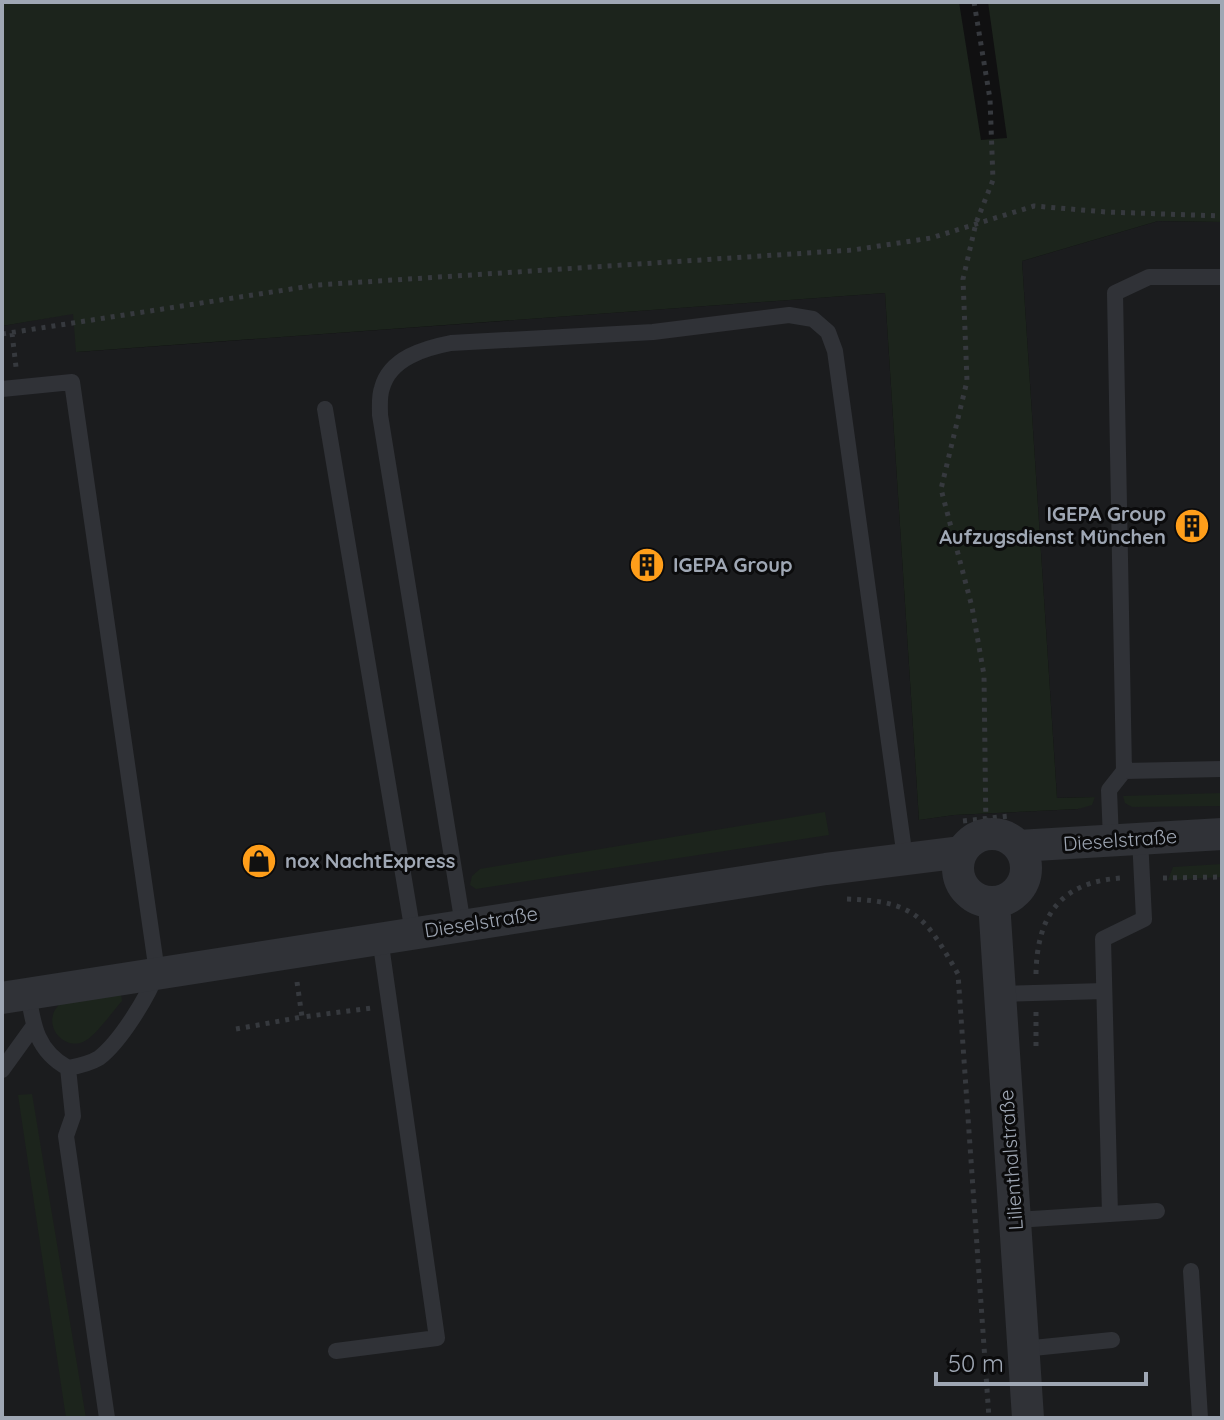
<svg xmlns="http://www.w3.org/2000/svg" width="1224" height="1420" viewBox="0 0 1224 1420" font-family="Quicksand,sans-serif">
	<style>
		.built { fill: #1b1c1e }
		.green { fill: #1c241c }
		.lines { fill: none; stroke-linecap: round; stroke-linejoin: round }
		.path { stroke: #36393e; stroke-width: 5; stroke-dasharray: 4 6; stroke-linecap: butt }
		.lane { stroke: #303237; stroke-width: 16 }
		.street { stroke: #303237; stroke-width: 32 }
		.labels { text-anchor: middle; stroke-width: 6; stroke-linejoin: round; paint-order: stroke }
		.poi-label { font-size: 20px; font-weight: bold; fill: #9fa7b4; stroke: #0b0b0c; text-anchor: start }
		.street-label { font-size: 20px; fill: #9fa7b4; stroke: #0b0b0c }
	</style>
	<rect width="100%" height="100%" fill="#101011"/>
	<!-- built -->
	<path class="built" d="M1158,221L1222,222V1418H2V326L74,313L77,352L885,293L919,820L954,815L1078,809L1095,797L1057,798L1022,261Z"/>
	<!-- green -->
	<path class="green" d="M2,2H959L981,140L1007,138L988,2H1222V222L1158,221L1022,261L1057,798L1095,797L1092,805L1078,809L954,815L919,820L885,293L76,352L73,314L2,326Z
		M1222,793V806L1132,807L1125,803L1123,796Z
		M825,812L829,835L476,889L470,885L472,876L480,869Z
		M1222,864V877L1168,880L1173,867Z
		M121,994L122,1001C113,1011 94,1038 83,1042C67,1049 48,1032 53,1015C54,1009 60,1004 64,999Z
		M32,1094L86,1418H66L18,1095Z"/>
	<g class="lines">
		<!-- path -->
		<path class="path" d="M974,2L990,99L993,180L976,223L963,279L967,381L941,489L972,607L984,675L986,834
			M12,333L16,367
			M2,334L317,285L853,250L931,238L1034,206L1106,212L1222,216
			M963,821L1009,816
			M1163,878L1222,877
			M847,899C916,901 926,918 958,974L989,1418
			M1036,974C1037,916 1060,882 1121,878
			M297,982L302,1017L372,1008
			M1036,1012V1050
			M236,1029L302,1017"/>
		<!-- lane -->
		<path class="lane" d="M2,389L72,382L157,972C148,997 120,1042 99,1058C89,1064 79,1066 68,1068C37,1051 33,1026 28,993
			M325,409L413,933
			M1124,771L1222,769
			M1111,840L1109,790L1124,771L1115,293L1149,277H1222
			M463,925L380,415C380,406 379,396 382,388C390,358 425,348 451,343L653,332L789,315L813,319L828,332L835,351L905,858
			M1001,994L1104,991
			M68,1068L73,1116L66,1136L107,1418
			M2,1070L33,1027
			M1110,1214L1103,939L1144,919L1140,838
			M1015,1220L1157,1211
			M1191,1271L1200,1418
			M1023,1349L1112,1340
			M336,1351L437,1338L380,938"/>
		<!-- street -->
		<path class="street" d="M958 868a34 34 0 1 1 68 0a34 34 0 1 1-68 0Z
			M1018,846L1222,834
			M994,902L1028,1418
			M2,998L826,869L962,852"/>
	</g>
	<!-- icons -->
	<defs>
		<g id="building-disc" transform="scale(1.8)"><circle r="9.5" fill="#ff9e1a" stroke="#0b0b0c"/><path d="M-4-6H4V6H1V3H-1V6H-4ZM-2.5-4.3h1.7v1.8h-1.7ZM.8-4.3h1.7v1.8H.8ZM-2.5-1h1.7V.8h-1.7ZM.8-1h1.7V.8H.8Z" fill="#111"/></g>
		<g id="shop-disc" transform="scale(1.8)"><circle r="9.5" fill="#ff9e1a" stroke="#0b0b0c"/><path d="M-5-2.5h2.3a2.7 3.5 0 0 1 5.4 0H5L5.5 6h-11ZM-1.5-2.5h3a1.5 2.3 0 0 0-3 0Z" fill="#111"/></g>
	</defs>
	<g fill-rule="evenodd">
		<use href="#building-disc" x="1192" y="526"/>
		<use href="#building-disc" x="647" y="565"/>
		<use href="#shop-disc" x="259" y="861"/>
	</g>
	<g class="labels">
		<!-- poi labels -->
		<g class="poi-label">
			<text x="1166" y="521" text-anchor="end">IGEPA Group<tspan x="1166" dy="23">Aufzugsdienst München</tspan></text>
			<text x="673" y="572">IGEPA Group</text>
			<text x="285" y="868">nox NachtExpress</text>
		</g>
		<!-- street labels -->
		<g class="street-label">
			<text transform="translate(1120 840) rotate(-4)" y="7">Dieselstraße</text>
			<text transform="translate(481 922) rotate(-9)" y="7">Dieselstraße</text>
			<text transform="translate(1011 1160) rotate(-94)" y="7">Lilienthalstraße</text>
		</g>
	</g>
	<!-- border -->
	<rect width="1224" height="1420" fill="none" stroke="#9fa7b4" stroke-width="8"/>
	<!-- scale -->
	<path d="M936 1372v12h210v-12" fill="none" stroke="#9fa7b4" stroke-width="4"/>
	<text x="948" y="1372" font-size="24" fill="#9fa7b4" stroke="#0b0b0c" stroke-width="6" paint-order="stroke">50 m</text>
</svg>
